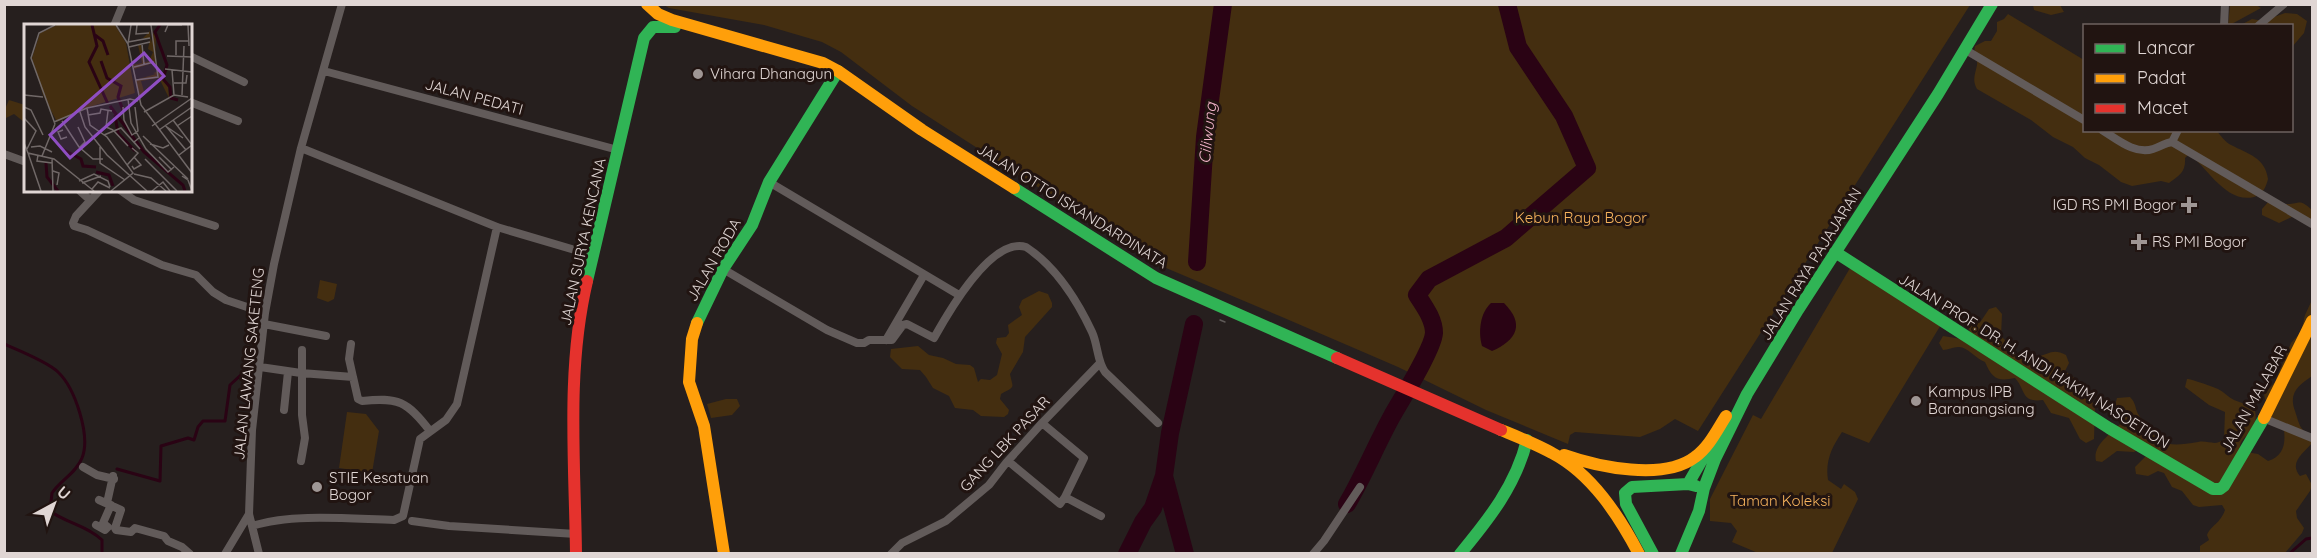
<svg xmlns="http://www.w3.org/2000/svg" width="2317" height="558" viewBox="0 0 2317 558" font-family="Quicksand,sans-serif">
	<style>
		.green { fill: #442e10 }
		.water { fill: #2a0314 }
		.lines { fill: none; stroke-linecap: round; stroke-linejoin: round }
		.stream { stroke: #2a0314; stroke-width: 3 }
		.river { stroke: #2a0314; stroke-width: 18 }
		.street { stroke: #625b5a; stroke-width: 8 }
		.fast { stroke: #30b455; stroke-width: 12 }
		.slow { stroke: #ff9f0a; stroke-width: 12 }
		.jam { stroke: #e5322d; stroke-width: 12 }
		.tram { stroke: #5f5a58; stroke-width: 1.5 }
		.poi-dot { fill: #9f9694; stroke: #211411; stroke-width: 2 }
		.labels { text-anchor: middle; stroke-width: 6; stroke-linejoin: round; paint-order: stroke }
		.poi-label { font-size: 15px; fill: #e0d6d4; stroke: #211411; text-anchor: start }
		.street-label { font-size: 15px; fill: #e0d6d4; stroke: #211411 }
		.park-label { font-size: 15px; fill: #f8b45d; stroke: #211411 }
		.water-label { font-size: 16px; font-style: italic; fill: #f3b4ca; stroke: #211411 }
		.inset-river { fill: none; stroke: #2a0314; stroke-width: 3 }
		.inset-road { fill: none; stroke: #706867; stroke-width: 1.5 }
		.view { fill: #8f4ec3; fill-opacity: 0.15; stroke: #8f4ec3; stroke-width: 3 }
		.inset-edge { fill: none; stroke: #e0d6d4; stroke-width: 3 }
	</style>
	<rect width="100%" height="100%" fill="#261f1e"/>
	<!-- green -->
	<path class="green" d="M664,5H1970L1698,431L1675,419L1660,429L1640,437L1575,432L1570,435L1568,444L1486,410L1398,367L1282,317L1159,265L912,106L841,52L822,42L764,25L669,8Z
		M2033,5H2060L2064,12L2051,15L2034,10Z
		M2230,5H2256L2261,8L2228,26Z
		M2285,13L2297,14L2307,21L2304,33L2292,47V26H2239L2252,19L2263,21Z
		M2008,14L2084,60V130L2217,131C2221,136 2225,142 2231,145C2248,154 2265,157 2268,179C2266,187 2263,194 2254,197C2226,204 2207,167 2189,154L2185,158C2186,172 2179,176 2169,183L2161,181L2132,186L2121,182L2099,165L2085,158L2073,147L2053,137L2031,120L1977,89C1972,80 1975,75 1977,65C1978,58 1973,54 1975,46L1985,41H1991L1997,31V22L2004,19Z
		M9,100L25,105V128L24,122L14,114L6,118L5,127V109Z
		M2269,201C2274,202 2280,204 2285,204C2300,205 2298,197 2312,210V231L2310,223L2296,215L2279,223L2262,215V209Z
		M1853,263L1942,323L1869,443L1842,432C1832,447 1825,461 1828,480L1841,489L1844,484L1855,492L1858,499L1832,553H1758L1732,542L1737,531L1731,523L1710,521V499L1753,415L1761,419Z
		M320,280L337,284L334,299L328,302L317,298Z
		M1039,291L1048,294L1052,303V307L1025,337L1023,352L1010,374C1013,389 1016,386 1001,394L1000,399L1009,410L1008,414L1004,417L981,416L973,410L955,408L949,396L933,388L926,377L920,370L902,369L890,357L891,349L918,346L929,355L943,358L956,364L970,365L974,368L978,382L981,379L990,380L997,375L1002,354L996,343L997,338L1006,337L1009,333L1008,325L1022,315L1019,307L1022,300Z
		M2312,300V376C2299,385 2288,393 2295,411C2300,426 2299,428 2312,438V443C2305,452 2288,462 2300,476L2306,474L2312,485L2310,491L2296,511L2297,518L2304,528L2302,533L2285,553H2200V546L2209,540L2207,535C2212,524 2220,524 2225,510L2222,505L2199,507L2193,505L2182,491L2172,487L2164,473L2158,471L2148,476L2136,474L2135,467L2147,455L2139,449L2134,452L2117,451L2102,462L2096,461C2092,444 2113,433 2122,422V416L2114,408L2117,398L2130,397C2136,403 2135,408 2138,414C2140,418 2144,421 2147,425C2160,448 2173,446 2198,442C2209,440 2215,447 2224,439L2225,412L2209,405L2185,387L2187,379C2192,379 2213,387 2218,389C2224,392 2228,397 2234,400C2241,403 2249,404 2255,410C2260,438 2238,432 2240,451L2258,454L2268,461C2282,457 2286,445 2284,431L2272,419V407L2265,399L2264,394L2275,382L2291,343L2301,332L2305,315Z
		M1996,307L2002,314L2001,336L2007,342L2005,350L2011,355C2020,353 2029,358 2037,357C2049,354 2053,348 2066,355L2069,363L2065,371L2077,380L2095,406L2094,439L2086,443L2080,439L2069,418L2051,413L2043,400C2021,403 2026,390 2015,378C1997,382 1992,378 1985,362C1976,359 1967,346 1958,347C1953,347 1948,350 1943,350L1939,343L1943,336L1968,340L1971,334L1968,327L1972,321H1981L1989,309Z
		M726,399H737L740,406L732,415L711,418L707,404Z
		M347,412L366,414L379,431L372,473L339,468Z"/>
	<!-- water -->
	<path class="water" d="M1491,303H1504C1525,324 1517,340 1492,351L1482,346C1478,332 1480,313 1491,303Z"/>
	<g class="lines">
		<!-- stream -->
		<path class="stream" d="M4,344C18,350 48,362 58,372C75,388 91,436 82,458C76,473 61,480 52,493L50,511C66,523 88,526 102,540V554
			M117,469L160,481L161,446L188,438L194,440L198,427L203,421H225L230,385L243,373L253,355
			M2289,554L2306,539L2312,538"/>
		<!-- river -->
		<path class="river" d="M1197,262L1205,137L1223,4
			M1347,504C1364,475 1376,445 1392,416C1401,400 1433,349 1434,333C1434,319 1424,306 1417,295L1429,279L1506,238L1587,168L1564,116L1518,47L1507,4
			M1127,554L1143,522L1153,508L1164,476
			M1185,554L1164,476L1170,433L1194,324"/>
		<!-- street -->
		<path class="street" d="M114,26L123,4
			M2224,26L2225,4
			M2258,26L2284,4
			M1964,49L2084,120
			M190,56L244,82
			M324,71L618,150
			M190,102L238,121
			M2102,130C2117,139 2135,155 2153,149C2160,147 2165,143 2172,142L2312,224
			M2172,142L2178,130
			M301,148L497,227L592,255
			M4,154L26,162
			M769,182L959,295
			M79,190L90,200
			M100,190L76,216L73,223L74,226L87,230L162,265L196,275L213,292L226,300L265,313
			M120,190L134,200L215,226
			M723,269L827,330L857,343H864L869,340H892L903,325L907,324L934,338C948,313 991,237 1026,247C1055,266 1077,300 1092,332C1098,345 1097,361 1105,372L1158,423
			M264,324L326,336
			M886,340L924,275
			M260,367L301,373L353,377L349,359L351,344
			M353,377L358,399L362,401C398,397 407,401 430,431
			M284,410L288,372
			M2263,418L2312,438
			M1042,423L1084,458L1065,497
			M301,461L305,438L302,415V350
			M1008,461L1060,504L1065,497L1101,516
			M83,467L97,475L114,479
			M99,500L121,510L115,528L116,530L131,532L135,528L164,536L168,541L182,547L190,554
			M107,503L113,476
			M412,521L449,526L576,534
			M96,525L105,530L108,527L103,523L111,505
			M252,526C291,513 352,519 394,520L403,516L420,439L446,420L457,404L497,227
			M225,554L249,514
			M259,554L249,514L252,430L265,313L274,264L301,148L342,4
			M891,554L902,543L946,521L989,485L1006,463L1042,423L1100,363
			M1313,554L1324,541L1360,487"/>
		<!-- fast -->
		<path class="fast" d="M1014,188L1156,278L1337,358
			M1835,252L2109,428L2213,489H2220L2224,486L2264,418
			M587,281L644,38L653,27H675
			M697,323L723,269L752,225L769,182L838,71
			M1688,484L1721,427
			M1460,554C1489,519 1516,485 1527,440
			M1653,554L1626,504L1625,493L1632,487L1688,484L1696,486
			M1681,554L1699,511L1704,488L1715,459L1747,394L1798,310L1938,94L1992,4"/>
		<!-- slow -->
		<path class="slow" d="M647,4L658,14L672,20L823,63L838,71L922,130L1014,188
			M697,323L692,339L689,382L704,426L724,554
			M2264,418L2312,321
			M1501,430C1518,437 1536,444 1552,453C1592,474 1619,516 1639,554
			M1564,455C1598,467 1664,481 1695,457C1709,447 1717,430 1726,416"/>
		<!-- jam -->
		<path class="jam" d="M1337,358L1501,430
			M576,554C575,463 566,370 587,281"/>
		<!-- tram -->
		<path class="tram" d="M1220,320L1225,322"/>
	</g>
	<!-- markers -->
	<g class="poi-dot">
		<circle cx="698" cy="74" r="6"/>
		<path d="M2186 196h6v6h6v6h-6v6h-6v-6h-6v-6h6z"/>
		<path d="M2136 233h6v6h6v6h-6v6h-6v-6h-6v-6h6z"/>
		<circle cx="1916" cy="401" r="6"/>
		<circle cx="317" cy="487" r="6"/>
	</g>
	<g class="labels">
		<!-- poi labels -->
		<g class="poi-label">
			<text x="710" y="79">Vihara Dhanagun</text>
			<text x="2176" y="210" text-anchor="end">IGD RS PMI Bogor</text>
			<text x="2152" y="247">RS PMI Bogor</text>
			<text x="1928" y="397">Kampus IPB<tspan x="1928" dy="17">Baranangsiang</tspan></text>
			<text x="329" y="483">STIE Kesatuan<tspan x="329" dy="17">Bogor</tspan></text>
		</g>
		<!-- street labels -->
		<g class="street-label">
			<text transform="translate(474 97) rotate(15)" y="5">JALAN PEDATI</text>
			<text transform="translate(1072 206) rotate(32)" y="5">JALAN OTTO ISKANDARDINATA</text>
			<text transform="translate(583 242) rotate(-78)" y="5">JALAN SURYA KENCANA</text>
			<text transform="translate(714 260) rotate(-60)" y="5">JALAN RODA</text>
			<text transform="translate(1811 264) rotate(-58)" y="5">JALAN RAYA PAJAJARAN</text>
			<text transform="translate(2034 361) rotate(32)" y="5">JALAN PROF. DR. H. ANDI HAKIM NASOETION</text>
			<text transform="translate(249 364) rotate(-84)" y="5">JALAN LAWANG SAKETENG</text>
			<text transform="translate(2254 399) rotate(-61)" y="5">JALAN MALABAR</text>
			<text transform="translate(1005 444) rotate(-47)" y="5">GANG LBK PASAR</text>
		</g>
		<!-- park labels -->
		<g class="park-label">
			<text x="1581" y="223">Kebun Raya Bogor</text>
			<text x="1780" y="506">Taman Koleksi</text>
		</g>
		<!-- water labels -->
		<g class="water-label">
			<text transform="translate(1207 133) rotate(-84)" y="6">Ciliwung</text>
		</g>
	</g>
	<!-- overview -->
	<g transform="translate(24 24)">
		<rect width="168" height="168" fill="#261f1e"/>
		<path d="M33,1H91L102,19L111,69L62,84L33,98L19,71L8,34L16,9ZM126,7L127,19L130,7L132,10L131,39L144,63L145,74L135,54L117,57L121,71L116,72L111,56L132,50L129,49L133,48L129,39L110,45L108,41L118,39L114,21H117L120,38L129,37L126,35L129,28L124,25L126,15L119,14Z" fill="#442e10"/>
		<path class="inset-river" d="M68,1L73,22L65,38L84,80M136,1L131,8L143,41L139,55L146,63L147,74L154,76M71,11L79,17L84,31M77,37L83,54L97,62L94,73L99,86M86,82L120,128L159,161L161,167M91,91L94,109L111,127M38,125L57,135L59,142L72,143M22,139L23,153L34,167M72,148L85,151L89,162"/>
		<path class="inset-road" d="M92,1L104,20M107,1L104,20L117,81L168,149M113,1L112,10L125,9M164,1L165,22M141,8L144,1H158M104,18L126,14M118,20L120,40M105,23L126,18M152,31V17H164M143,32L168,33M110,43L130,38M141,45L168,48M148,46L150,71M112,56L134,53L127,1M150,59H162L163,51M0,71L19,73M158,71L160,22M104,75L107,99L122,125L144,148L150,143M0,83L7,86L19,111M99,83L100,96L108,111L114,107L111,83M63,84L66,101L83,113L109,149L87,167M84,87L82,103L89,106M56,88L61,103L83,131L123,167M120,88L150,71L164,73M64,91L76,89L77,85L88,87M0,94L12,107L3,125M149,96L168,121L155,131M38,97L55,123L69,135H79M30,98L63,84L106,75L114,77M31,100L7,34L15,9L31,1M141,101L162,126M128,102L168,74M153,102L168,92M54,103L61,118L55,124M143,103L159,114M39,106L34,108L37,115L43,113M89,106L104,122M135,106L168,83M80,111L97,104L116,125L110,118L115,114M119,112L164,155M0,119L4,129L30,135L70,167M126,120L139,124L145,121M7,123L16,122L28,128M76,123V139L101,156M4,129L17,167M14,131L13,137L28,139M18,132L31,100M135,133L148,146M28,134L29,167M121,135L153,167M103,141L114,129L108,124M108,142L110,145L117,141L110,133M29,147L35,149L33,161M110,150L127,154L142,167M158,152L164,156L168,167M55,157L70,150L84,157L86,163M58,159L77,152M68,165L74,158L86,164M128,167L139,158L146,167"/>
		<path class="view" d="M120,29L140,52L46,134L26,111Z"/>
		<rect width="168" height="168" class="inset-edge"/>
	</g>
	<!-- border -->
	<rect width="2317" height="558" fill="none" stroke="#e0d6d4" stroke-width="12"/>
	<!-- legend -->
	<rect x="2083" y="24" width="210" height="108" fill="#211411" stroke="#6d625f" stroke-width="1.5"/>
	<rect x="2095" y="44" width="30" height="9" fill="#30b455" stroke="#6d625f" stroke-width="1.5"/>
	<text x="2137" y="54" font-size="18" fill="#e0d6d4">Lancar</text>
	<rect x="2095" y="74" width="30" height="9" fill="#ff9f0a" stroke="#6d625f" stroke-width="1.5"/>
	<text x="2137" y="84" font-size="18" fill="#e0d6d4">Padat</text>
	<rect x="2095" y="104" width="30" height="9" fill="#e5322d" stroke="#6d625f" stroke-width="1.5"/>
	<text x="2137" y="114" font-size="18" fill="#e0d6d4">Macet</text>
	<!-- north arrow -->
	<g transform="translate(54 504) rotate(41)" stroke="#211411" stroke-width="4.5" paint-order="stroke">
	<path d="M0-4.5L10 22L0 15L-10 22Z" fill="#e0d6d4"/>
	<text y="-9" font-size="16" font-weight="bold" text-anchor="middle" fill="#e0d6d4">U</text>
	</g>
</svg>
